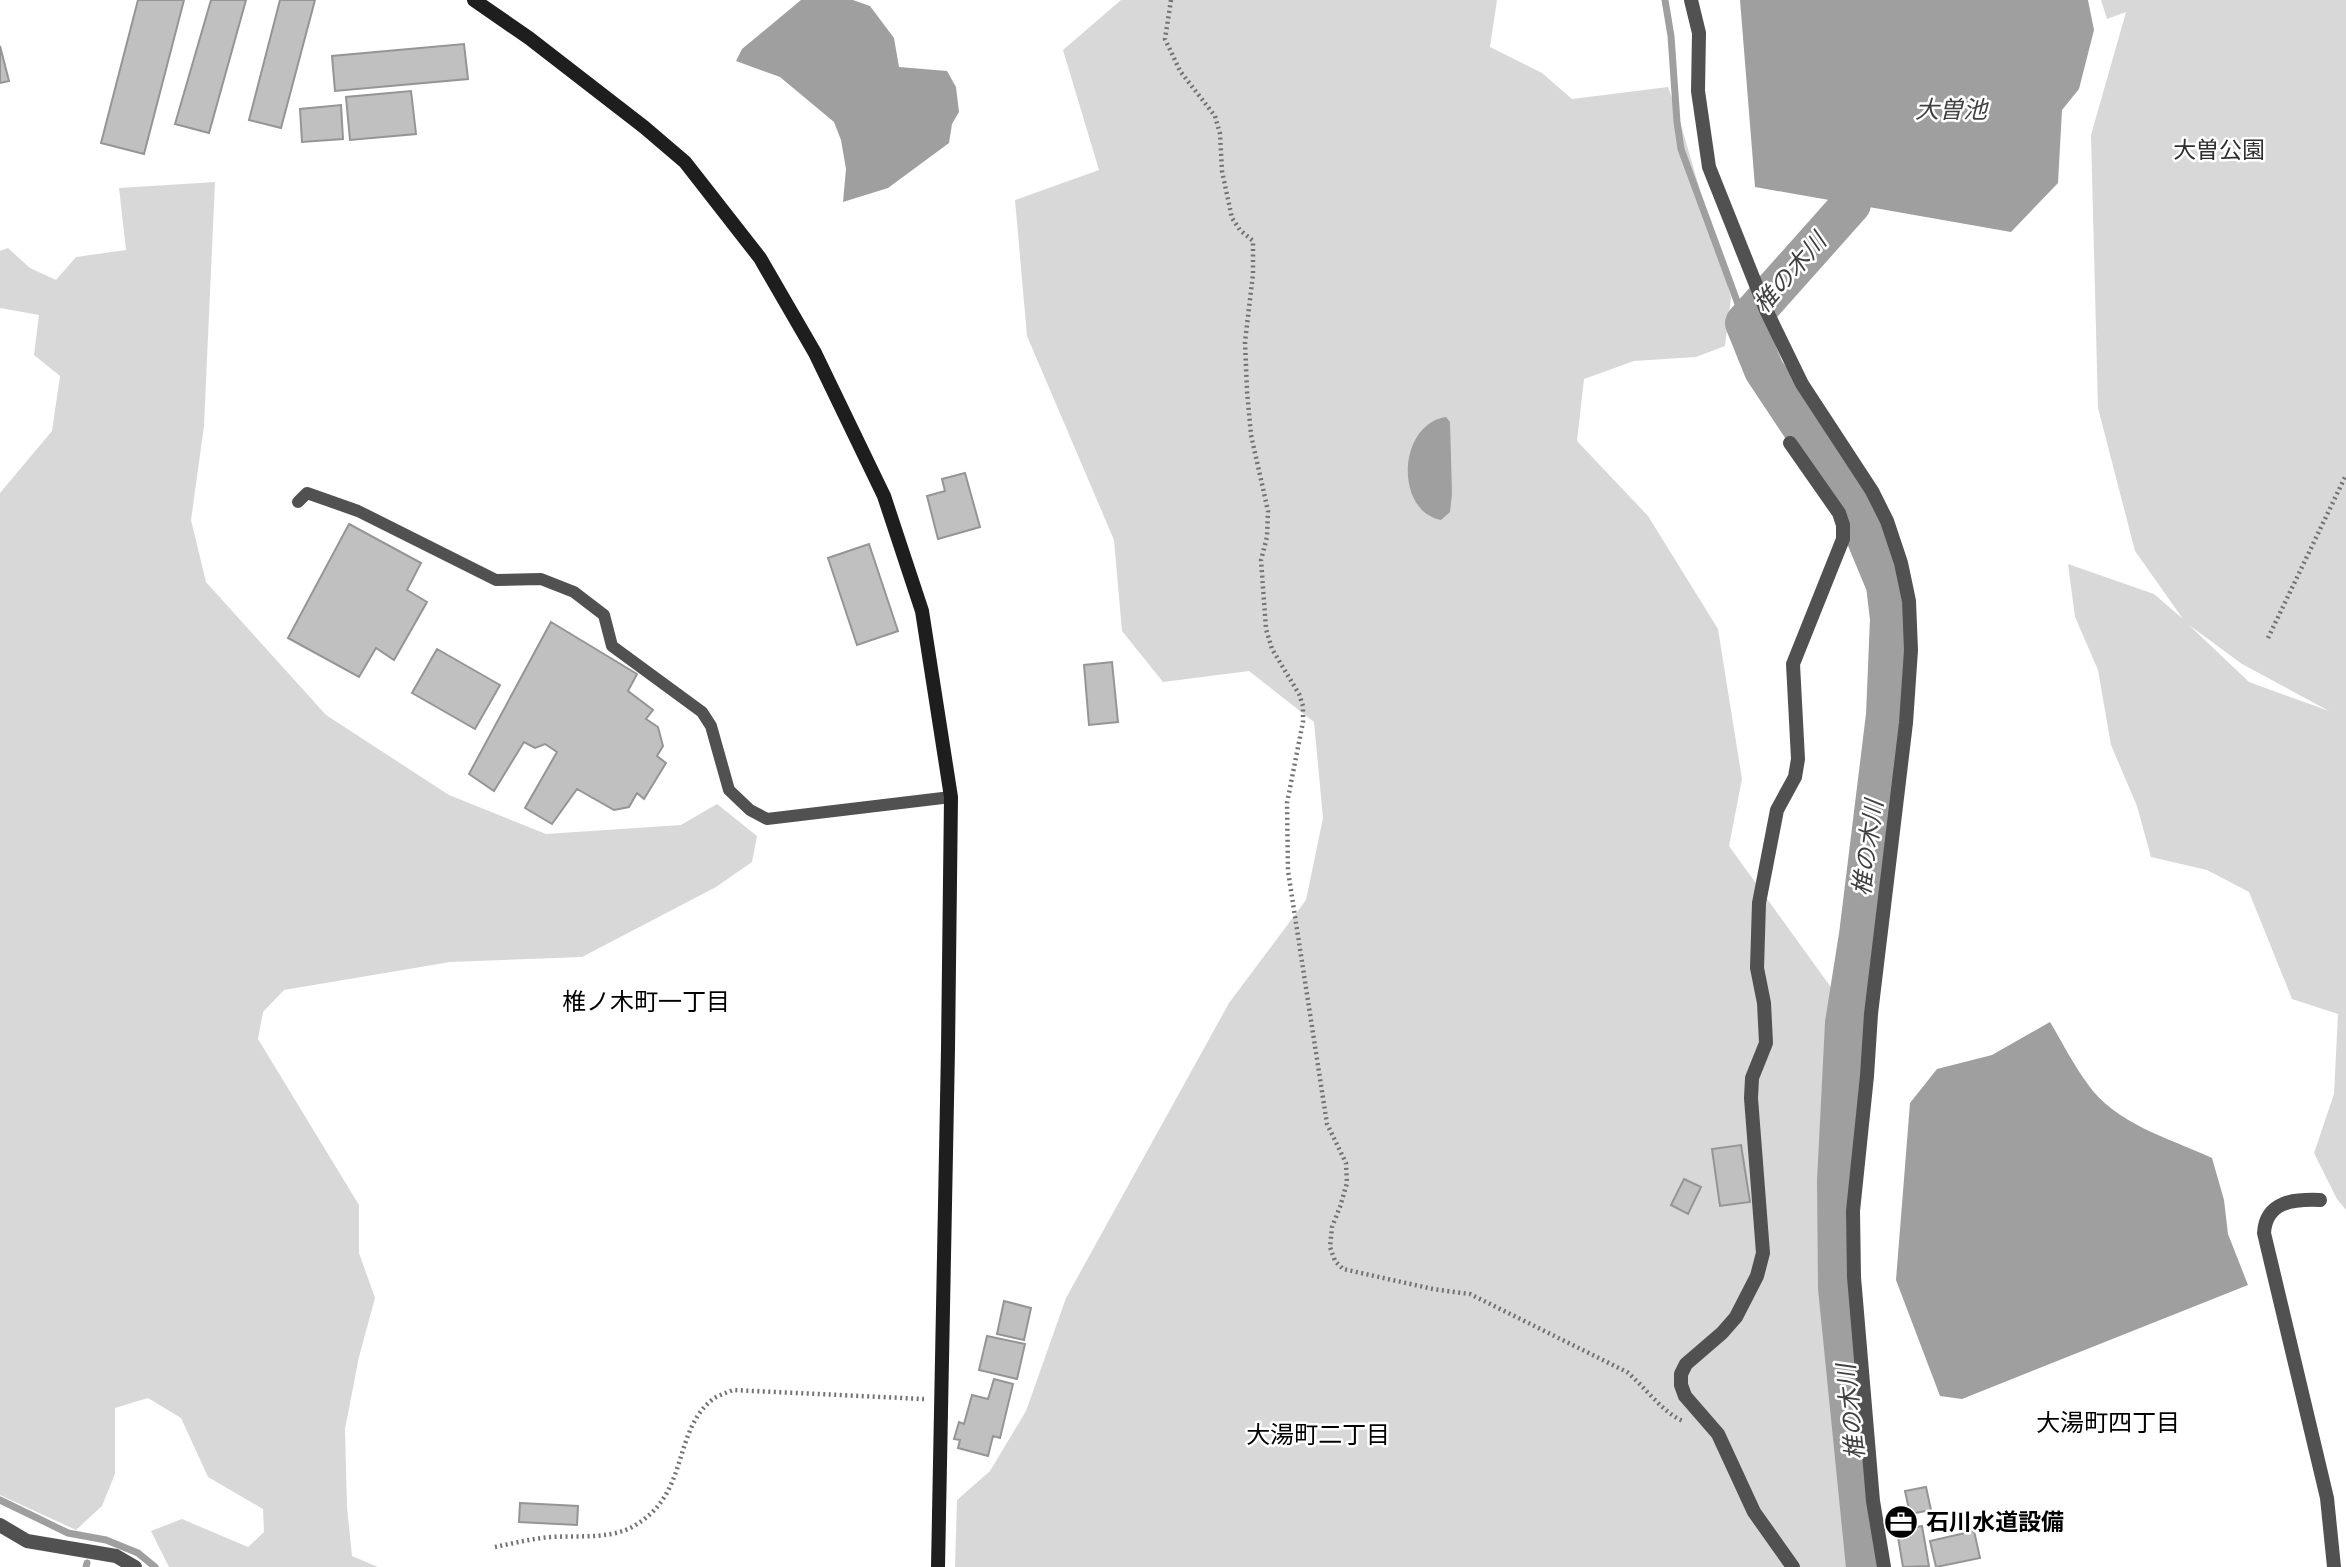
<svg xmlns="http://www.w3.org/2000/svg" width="2346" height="1567" viewBox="0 0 2346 1567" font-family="'Work Sans','Noto Sans JP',sans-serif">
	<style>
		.green { fill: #d8d8d8; fill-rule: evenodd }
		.water { fill: #9f9f9f }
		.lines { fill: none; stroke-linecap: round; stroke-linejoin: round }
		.stream { stroke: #9f9f9f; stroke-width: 7 }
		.river { stroke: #9f9f9f; stroke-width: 40 }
		.building { fill: #c0c0c0; stroke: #959595; stroke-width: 2 }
		.path { stroke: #737373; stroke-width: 4.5; stroke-dasharray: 2 3.5; stroke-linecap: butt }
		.lane { stroke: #515151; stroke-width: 12 }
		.street { stroke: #515151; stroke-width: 14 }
		.secondary { stroke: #1e1e1e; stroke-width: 14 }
		.labels { text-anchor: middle; stroke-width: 5; stroke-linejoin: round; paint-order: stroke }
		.park-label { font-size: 23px; fill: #2f2f2f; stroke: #fff }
		.poi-label { font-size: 23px; font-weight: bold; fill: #000; stroke: #fff; text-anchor: start }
		.water-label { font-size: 24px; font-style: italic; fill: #404040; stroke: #fff }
		.neighbourhood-label { font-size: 24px; fill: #000; stroke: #fff }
	</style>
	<rect width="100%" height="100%" fill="#fff"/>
	<!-- green -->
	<path class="green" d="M1121,0H1497L1490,47L1542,73L1572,99L1668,87L1679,118L1731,297L1725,346L1696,357L1634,361L1584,379L1577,441L1648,516L1718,629L1742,779L1729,846L1838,997L1830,1309L1845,1496L1854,1567H955L957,1500L990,1471L1026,1411L1066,1298L1229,1003L1306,900L1323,818L1314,722L1249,671L1163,682L1122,631L1114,540L1027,336L1015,200L1099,170L1063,50Z
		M2101,0H2346V1210L2337,1199L2314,1153L2334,1094L2338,1014L2292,999L2249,892L2207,870L2151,857L2137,806L2111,745L2098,670L2075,617L2068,564L2154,594L2183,619L2135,551L2098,408L2091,135L2126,12L2107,19ZM2189,625L2242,664L2329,711L2249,682Z
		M215,182L204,426L191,520L206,582L326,715L449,795L546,834L681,825L717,804L757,836L752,862L716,887L582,957L450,962L284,990L263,1012L258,1039L359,1205V1253L375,1298L359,1357L345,1429L347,1507L352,1556L378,1567H169L151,1531L182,1519L248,1547L264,1532L263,1509L208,1477L181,1418L148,1398L115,1408V1474L102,1506L76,1530L0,1495V493L52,431L60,376L34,355L39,315L0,308V251L8,248L30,268L56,280L76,257L126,250L119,188Z"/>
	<!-- water -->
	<path class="water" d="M801,0H853L870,6L894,38L899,67L947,71L956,87L959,112L952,124L949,143L888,188L843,202L846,169L841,140L834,122L780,77L736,61L742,49Z
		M1740,0H2088L2094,30L2079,89L2062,110L2058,183L2011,232L1755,187Z
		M1446,417L1450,422L1452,494L1450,512L1441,520C1394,511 1398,424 1446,417Z
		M2050,1022C2062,1042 2073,1064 2087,1083C2115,1124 2169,1138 2212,1158L2224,1200L2228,1234L2248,1285L1962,1399L1940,1396L1896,1280L1910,1103L1937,1069L1992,1055Z"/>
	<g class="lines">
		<!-- stream -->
		<path class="stream" d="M1665,0L1671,36L1677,122L1681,149L1745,323
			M0,1500L68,1533L106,1540L138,1553L155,1567
			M86,1567L87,1563"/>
		<!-- river -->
		<path class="river" d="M1851,204L1745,323L1764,370L1837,480L1861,525L1886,585L1890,619L1886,715L1859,935L1845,1023L1837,1181L1838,1288L1866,1567"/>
	</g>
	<!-- building -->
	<path class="building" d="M138,0H184L144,154L101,143Z
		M211,0H246L209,133L175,124Z
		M280,0H315L281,128L249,120Z
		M464,44L468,79L335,91L332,56Z
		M0,46L9,81L0,83Z
		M411,91L416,134L350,140L346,97Z
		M341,105L343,139L302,142L300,109Z
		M965,473L980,527L938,539L927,496L945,491L942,479Z
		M349,524L421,563L407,590L427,602L394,660L376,648L359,677L288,638Z
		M869,544L898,631L857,645L828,558Z
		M551,622L637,674L628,691L653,710L646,719L658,727L663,746L657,756L666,763L644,799L637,793L629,807L614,810L577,789L552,824L525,808L557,752L545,744L535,748L524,742L494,791L469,774Z
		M437,649L500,685L475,729L412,693Z
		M1112,662L1118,722L1089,725L1084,665Z
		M1741,1145L1750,1202L1720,1206L1712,1149Z
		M1684,1179L1701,1187L1688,1214L1671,1205Z
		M1004,1301L1031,1308L1024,1340L997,1334Z
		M987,1336L1025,1344L1017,1379L979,1370Z
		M994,1379L1013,1384L1000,1438L993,1436L988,1456L958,1448L960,1440L954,1439L959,1422L964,1424L972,1395L988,1399Z
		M1926,1487L1931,1510L1910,1514L1905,1491Z
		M520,1503L578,1506L577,1525L519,1522Z
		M1922,1526L1929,1566L1903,1567L1897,1531Z
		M1974,1531L1980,1558L1936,1567L1930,1541Z"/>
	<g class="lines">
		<!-- path -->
		<path class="path" d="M1171,0L1165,39L1180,71L1215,116L1220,134L1222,171L1232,218L1240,230L1253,241V274L1245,342L1247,391L1251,435L1268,511L1267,537L1261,560L1266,629L1272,649L1299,694L1303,706V722L1287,803L1288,871L1327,1124L1346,1163L1347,1183L1340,1207L1332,1227L1330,1247L1335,1261L1343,1269L1433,1289L1470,1294L1627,1372C1645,1387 1663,1413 1683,1421
			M2268,638L2346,475
			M495,1547C510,1544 526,1540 542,1538C570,1534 606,1541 632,1527C691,1495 671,1432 713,1399C719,1395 726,1393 733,1390L924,1399"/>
		<!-- lane -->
		<path class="lane" d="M298,502L307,493L358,511L496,580L541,579L574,592L604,615L612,646L702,712L711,726L729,790L750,810L767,819L951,797"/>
		<!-- street -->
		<path class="street" d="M1691,0L1699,33L1698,91L1709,167L1766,310L1802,384L1872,491L1887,521L1901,563L1909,601L1911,650L1906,723L1871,1014L1867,1076L1853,1211L1854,1277L1873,1501L1884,1567
			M1790,443L1839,513L1843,525V539L1793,664L1798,759L1795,777L1777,810L1759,903L1757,968L1764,1003L1766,1043L1752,1078L1751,1098L1763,1253L1757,1276L1736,1317L1722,1333L1686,1364L1681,1374V1385L1685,1396L1718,1434L1754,1512L1793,1567
			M2320,1200C2294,1199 2266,1201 2264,1233L2327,1498L2334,1567
			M0,1525L27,1541L116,1556L135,1567"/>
		<!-- secondary -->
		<path class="secondary" d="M474,0L529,38L644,127L685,162L760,258L815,353L884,496L922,611L951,797L948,1049L938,1567"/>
	</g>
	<!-- icons -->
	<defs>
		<g id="office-disc" transform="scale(1.75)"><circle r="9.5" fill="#000" stroke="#fff"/><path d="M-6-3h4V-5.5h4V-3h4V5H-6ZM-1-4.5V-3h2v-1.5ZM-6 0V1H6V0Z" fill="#fff"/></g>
	</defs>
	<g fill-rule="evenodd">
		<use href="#office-disc" x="1901" y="1522"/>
	</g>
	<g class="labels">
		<!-- park labels -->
		<g class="park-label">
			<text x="2219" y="158">大曽公園</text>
		</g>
		<!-- poi labels -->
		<g class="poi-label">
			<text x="1926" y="1530">石川水道設備</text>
		</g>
		<!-- water labels -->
		<g class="water-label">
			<text x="1951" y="118">大曽池</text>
			<text transform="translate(1790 273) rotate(-49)" y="8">椎の木川</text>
			<text transform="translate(1868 848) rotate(-82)" y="8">椎の木川</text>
			<text transform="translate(1851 1412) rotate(-96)" y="8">椎の木川</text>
		</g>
		<!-- neighbourhood labels -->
		<g class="neighbourhood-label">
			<text x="646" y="1010">椎ノ木町一丁目</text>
			<text x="2108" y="1431">大湯町四丁目</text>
			<text x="1318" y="1443">大湯町二丁目</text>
		</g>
	</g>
</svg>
